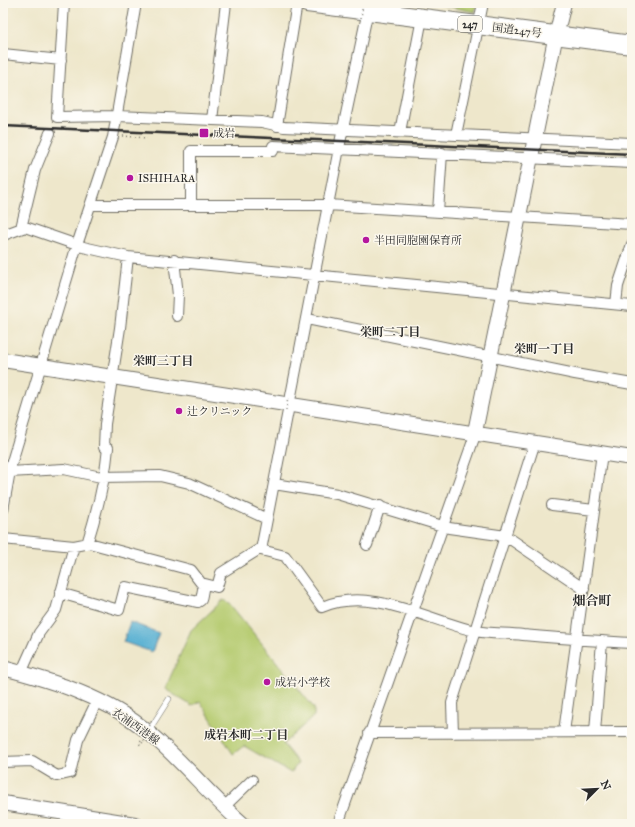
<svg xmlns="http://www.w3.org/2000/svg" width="635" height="827" viewBox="0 0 635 827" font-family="'IM FELL Great Primer','Noto Serif JP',serif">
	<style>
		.green { fill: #b5cb6f; stroke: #707b4d }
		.water { fill: #54afd2; stroke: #406d7e }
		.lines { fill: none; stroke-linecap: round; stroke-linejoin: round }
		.lane-casing { stroke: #6f6d63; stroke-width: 6 }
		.street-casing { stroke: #6f6d63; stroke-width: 12 }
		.secondary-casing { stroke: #6f6d63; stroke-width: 16 }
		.highway-casing { stroke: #6f6d63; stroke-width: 20 }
		.path { stroke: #6f6d63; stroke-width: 1.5; stroke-dasharray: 1 3; stroke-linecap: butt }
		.lane { stroke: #fff; stroke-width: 5 }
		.street { stroke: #fff; stroke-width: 10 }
		.secondary { stroke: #fff; stroke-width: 14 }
		.highway { stroke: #fff; stroke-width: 18 }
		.rail { stroke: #2b2b2b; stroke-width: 2.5 }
		.path-bridge { stroke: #6f6d63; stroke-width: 1.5; stroke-dasharray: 1 3; stroke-linecap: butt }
		.poi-dot { fill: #b5179e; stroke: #fbf7ec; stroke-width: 1.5 }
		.labels { text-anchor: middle; stroke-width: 3; stroke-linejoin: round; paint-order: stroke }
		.shield { fill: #fbf7ec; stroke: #696865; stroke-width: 1 }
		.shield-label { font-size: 10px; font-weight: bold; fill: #2b2b2b }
		.street-label { font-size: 11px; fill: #2b2b2b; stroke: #fbf7ec }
		.poi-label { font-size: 11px; fill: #2b2b2b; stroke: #fbf7ec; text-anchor: start }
		.neighbourhood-label { font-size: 12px; font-weight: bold; fill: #2b2b2b; stroke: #fbf7ec }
		.quarter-label { font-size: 13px; font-weight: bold; fill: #2b2b2b; stroke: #fbf7ec }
	</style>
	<rect width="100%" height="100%" fill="#fbf7ec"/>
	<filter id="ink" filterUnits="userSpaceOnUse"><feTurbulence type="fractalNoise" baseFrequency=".025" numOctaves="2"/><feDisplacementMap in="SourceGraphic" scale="8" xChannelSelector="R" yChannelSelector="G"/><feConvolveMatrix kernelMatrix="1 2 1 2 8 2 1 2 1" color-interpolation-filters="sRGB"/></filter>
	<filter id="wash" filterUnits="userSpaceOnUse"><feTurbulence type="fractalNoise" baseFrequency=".012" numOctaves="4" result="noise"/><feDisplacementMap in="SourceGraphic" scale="16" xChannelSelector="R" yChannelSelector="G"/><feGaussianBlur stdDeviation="0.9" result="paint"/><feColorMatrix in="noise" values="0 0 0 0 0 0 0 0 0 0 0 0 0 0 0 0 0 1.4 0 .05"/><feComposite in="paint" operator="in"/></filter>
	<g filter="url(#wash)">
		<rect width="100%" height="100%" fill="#eee7cb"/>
		<!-- green -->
		<path class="green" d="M442,3H477L475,12L442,5Z
			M223,600L229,603L314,708V716L283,744L298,763L291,773L244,746L233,754L200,701L192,706L165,689L191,630Z"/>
		<!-- water -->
		<path class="water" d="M130,622L159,633L152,652L123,642Z"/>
	</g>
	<g filter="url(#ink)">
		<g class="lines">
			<!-- lane casing -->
			<g class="lane-casing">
				<path id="lane" d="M148,732L169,699"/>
			</g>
			<!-- street casing -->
			<g class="street-casing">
				<path id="street" d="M64,3L57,117L117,116L262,122L284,127L632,143
					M3,54L61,60
					M212,120L226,3
					M277,126L297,3
					M400,132L422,18
					M456,135L483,3
					M91,205H328L632,224
					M191,205V151H273V146L632,163
					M438,212L442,153
					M21,228L35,170L50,133
					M3,232L6,234L25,227L83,247L128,257L632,306
					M174,260L178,295L177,316
					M616,304L618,286L632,244
					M307,319L575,374L632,384
					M9,472L64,469L101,477L160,476L189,483L267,519
					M274,484L337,494L449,528L506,536L584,589
					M552,505L594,510
					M3,510L11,465L77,245L113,137L136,3
					M3,539L74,546L89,543L191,570L201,583L217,587L221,573L258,550H261L285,556L322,607C371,586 427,620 475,631C490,634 507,633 523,635C559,638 596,641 632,643
					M87,544C97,512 105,482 108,448L104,447L105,424L120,328L128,257
					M367,545L380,506
					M261,550L341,138L368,10
					M60,593L119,610L125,587L198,602L201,600L204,584
					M21,673L39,633L56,610L74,546
					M564,732L602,453
					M595,732L602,641
					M369,733L632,732
					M453,733L452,703L535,442
					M3,762L32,761L57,776L70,773L78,740L97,701
					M225,806L252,780
					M338,824L474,438L475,432"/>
			</g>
			<!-- secondary casing -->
			<g class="secondary-casing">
				<path id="secondary" d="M3,360L632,458
					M475,432L554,44L564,3
					M3,668C54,681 108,698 149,733C183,761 210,796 243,824
					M3,803L135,824"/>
			</g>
			<!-- highway casing -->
			<g class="highway-casing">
				<path id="highway" d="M307,3L632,45"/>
			</g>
			<!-- path -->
			<path class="path" d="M123,136L147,138
				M141,741L139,744L141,745L143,742"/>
			<!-- lane -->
			<use href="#lane" class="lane"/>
			<!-- street -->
			<use href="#street" class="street"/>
			<!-- secondary -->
			<use href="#secondary" class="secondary"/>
			<!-- highway -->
			<use href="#highway" class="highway"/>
			<!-- rail -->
			<path class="rail" d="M3,126L632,154"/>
			<!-- path-bridge -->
			<path class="path-bridge" d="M361,18L363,3
				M286,410L288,398
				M144,741L152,720"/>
		</g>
	</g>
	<!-- markers -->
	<g class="poi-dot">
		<rect x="199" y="128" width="10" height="10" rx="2"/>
		<circle cx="130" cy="178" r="4"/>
		<circle cx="366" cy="240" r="4"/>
		<circle cx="179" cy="411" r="4"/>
		<circle cx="267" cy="682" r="4"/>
	</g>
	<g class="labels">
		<!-- shield labels -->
		<rect class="shield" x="458" y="16" width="24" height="16" rx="3"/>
		<g class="shield-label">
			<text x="470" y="28">247</text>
		</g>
		<!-- street labels -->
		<g class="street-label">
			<text transform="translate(517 30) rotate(7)" y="4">国道247号</text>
			<text transform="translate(136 726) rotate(35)" y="4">衣浦西港線</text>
		</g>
		<!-- poi labels -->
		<g class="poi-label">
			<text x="213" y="137">成岩</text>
			<text x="138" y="182">ISHIHARA</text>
			<text x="374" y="244">半田同胞園保育所</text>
			<text x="187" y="415">辻クリニック</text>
			<text x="275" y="686">成岩小学校</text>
		</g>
		<!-- neighbourhood labels -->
		<g class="neighbourhood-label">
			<text x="390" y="336">栄町二丁目</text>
			<text x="544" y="353">栄町一丁目</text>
			<text x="163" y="365">栄町三丁目</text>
			<text x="246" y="739">成岩本町二丁目</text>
		</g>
		<!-- quarter labels -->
		<g class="quarter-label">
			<text x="592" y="605">畑合町</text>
		</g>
	</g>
	<!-- margin -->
	<rect width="635" height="827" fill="none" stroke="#fbf7ec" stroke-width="16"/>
	<!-- north arrow -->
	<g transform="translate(597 789) rotate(66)" stroke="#fbf7ec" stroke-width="3" paint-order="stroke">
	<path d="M0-3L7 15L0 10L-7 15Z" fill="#2b2b2b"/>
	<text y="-6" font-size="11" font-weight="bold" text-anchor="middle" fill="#2b2b2b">N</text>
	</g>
</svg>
